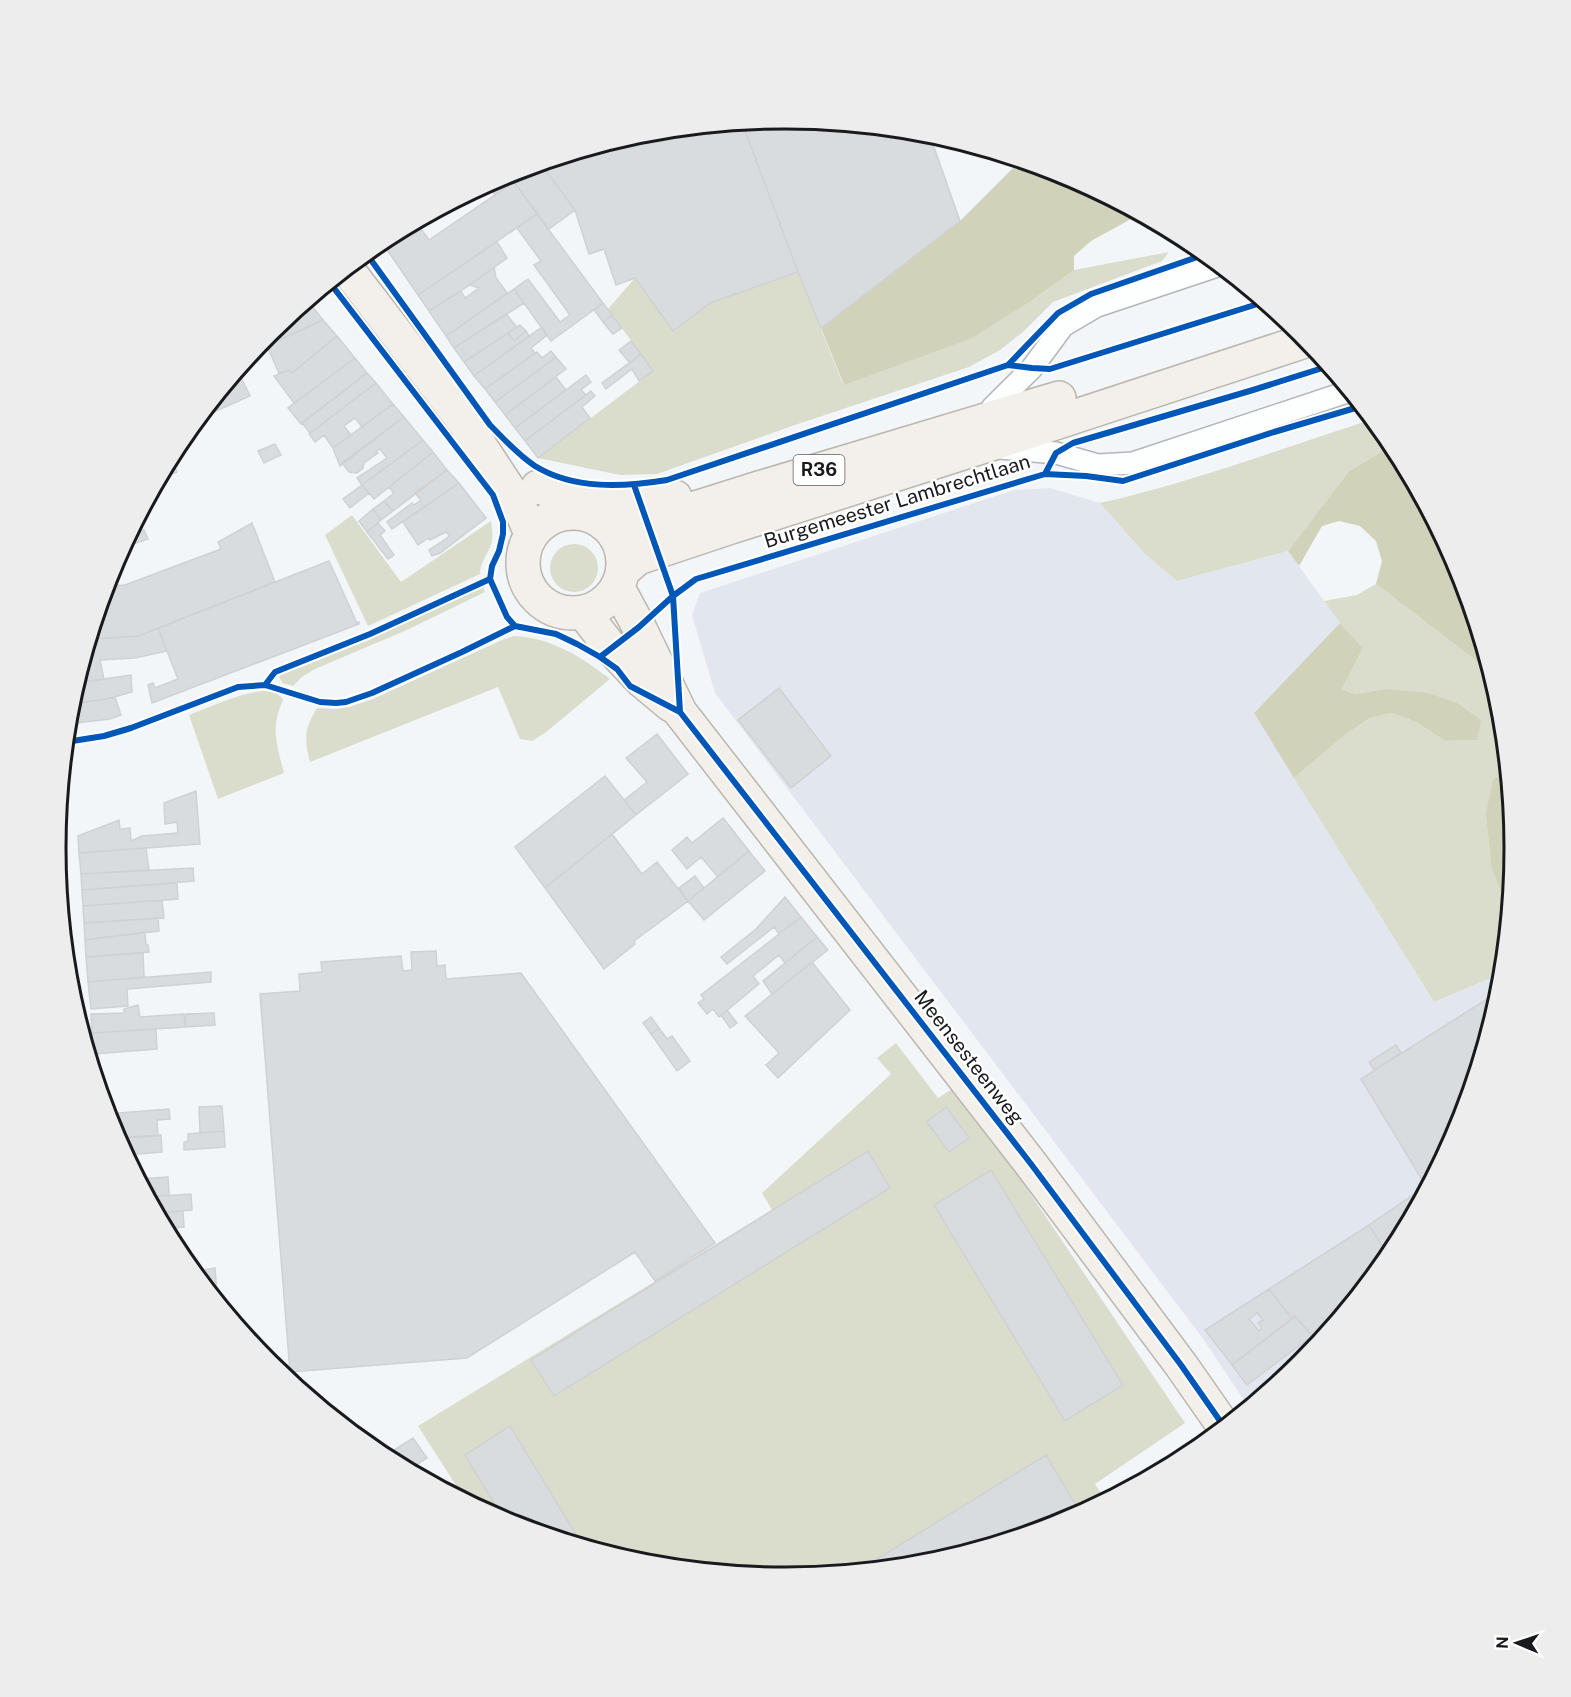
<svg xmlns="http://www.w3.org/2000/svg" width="1571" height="1697" viewBox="0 0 1571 1697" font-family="'Public Sans',sans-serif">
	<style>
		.built { fill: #e2e6ef }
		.green { fill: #daddcc }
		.forest { fill: #d0d3b9 }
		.building { fill: #d9dcde; stroke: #cfd1d3; stroke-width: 1.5; fill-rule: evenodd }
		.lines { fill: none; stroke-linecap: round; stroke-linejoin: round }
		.minor-casing { stroke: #b4b6b9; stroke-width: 24 }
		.primary-casing { stroke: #bbb7ae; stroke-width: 36 }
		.minor { stroke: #fdfefe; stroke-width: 21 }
		.primary { stroke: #f3efea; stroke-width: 33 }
		.cycleway-casing { stroke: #fff; stroke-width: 10 }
		.cycleway { stroke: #0057b8; stroke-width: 6 }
		.labels { text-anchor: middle; stroke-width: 5; stroke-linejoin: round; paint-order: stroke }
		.shield { fill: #fff; stroke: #5e5f61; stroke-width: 1.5 }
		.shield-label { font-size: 18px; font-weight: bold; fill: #191a1d }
		.street-label { font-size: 20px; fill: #191a1d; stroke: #fff }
		.rim { fill: none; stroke: #191a1d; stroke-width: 3 }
	</style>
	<rect width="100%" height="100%" fill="#f3f6f9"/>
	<!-- built -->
	<path class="built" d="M1050,488L1100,503L1146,555L1177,581L1288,551L1340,623L1254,713L1434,1002L1503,973L1501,991L1460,1128L1392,1254L1301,1365L1249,1408L1204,1340L715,693L692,615L700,593L1014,490Z"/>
	<!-- green -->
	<path class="green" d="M1169,252L1162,261L1053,302L1023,332L1000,350L969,367L792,426L657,474L620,475L538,458L653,371L608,309L635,278L673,331L710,303L798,272L843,384L1034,299L1074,270Z
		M1373,419L1393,443L1396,450L1386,449L1349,471L1288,551L1177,581L1146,555L1100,503C1193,482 1283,448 1373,419Z
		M352,515L401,582L491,521C492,527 493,534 492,541C490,552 480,561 480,574L368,626L325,535Z
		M550 568a24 24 0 1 1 48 0a24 24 0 1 1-48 0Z
		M1376,584L1491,672L1502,706L1508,768L1493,780L1492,870L1509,912L1503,973L1434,1002L1294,778L1346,734L1370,718L1392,713L1416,722L1445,741L1476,740L1385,689L1355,694L1342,689L1363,648L1340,623L1324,601L1357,595Z
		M483,585L485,592L407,630L315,669L303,676L293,686L283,683L279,677L282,671L372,637L475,588Z
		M514,636C552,638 580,656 610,679L545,733L532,741L520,739L498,687L310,762C304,739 304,729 317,708L335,709L349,707L373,699L502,640Z
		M263,691C272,692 278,692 283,700C270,728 277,745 284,773L218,799L189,715C213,706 237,694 263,691Z
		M896,1043L938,1098L952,1089L1011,1165L1185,1423L1095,1484L1106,1501L1065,1523L928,1565L785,1578L643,1564L506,1523L466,1501L418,1426L772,1210L762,1193L891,1074L877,1058Z"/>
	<!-- forest -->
	<path class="forest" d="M1023,161L1065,174L1140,214L1091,241L1074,256V270L1034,299L972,338L844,385L821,328L960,221L1018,163Z
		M1386,449L1396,450L1460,569L1491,672L1376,584L1382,561L1376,541L1360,526L1339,521L1322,526L1299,566L1288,551L1349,471Z
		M1340,623L1363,648L1342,689L1355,694L1385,689L1428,693L1457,703L1481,720L1477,740L1445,741L1416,722L1392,713L1370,718L1346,734L1294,778L1254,713Z
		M1508,768L1515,849L1509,912L1492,870L1486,813L1493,780Z"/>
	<!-- building -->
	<path class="building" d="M786,119L929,133L960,221L821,328L798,272L742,123Z
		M742,123L798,272L710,303L673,331L635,278L616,285L604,249L589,254L575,210L541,164L643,132Z
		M541,164L575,210L549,229L514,182L495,195L488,184L506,174Z
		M514,182L537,214L418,295L381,241L416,222L429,240Z
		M537,214L603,303L551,341L514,289L528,279L560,322L570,315L534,265L541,261L517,228Z
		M497,242L507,258L470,285L429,311L418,295Z
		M494,267L496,278L507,293L446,336L429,311L461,291L465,298L479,288L470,285Z
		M514,289L524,303L454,348L446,336Z
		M308,301L323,320L258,350L256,349L270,332Z
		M603,303L612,315L603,322L594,310Z
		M506,314L517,327L464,362L454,348Z
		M612,315L622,328L613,334L603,322Z
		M323,320L337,336L292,373L289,370L279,373L267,346Z
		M520,325L526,331L514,341L508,333Z
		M542,327L547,335L531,348L535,353L485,389L474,376Z
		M526,331L529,336L474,376L464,362L508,333L514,341Z
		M337,336L355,358L294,403L274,376L289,370L292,373Z
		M631,341L641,354L630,363L619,350Z
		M551,351L556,357L495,402L485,389L537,352L542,358Z
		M641,354L653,371L639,381L632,369L606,389L602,383Z
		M556,357L566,369L505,415L495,402Z
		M355,358L367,373L301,424L288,408Z
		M238,371L250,396L198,419Z
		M367,373L376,383L310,433L302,423Z
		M586,375L591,382L581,390L586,395L525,441L515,428Z
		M556,377L566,390L515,428L505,415Z
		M376,383L393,404L362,427L355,418L344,426L351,435L333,448L324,435L315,442L309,434Z
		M591,391L595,396L582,407L590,418L538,458L525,441Z
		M393,404L404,417L340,466L333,448Z
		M404,417L423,440L362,485L357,478L387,458L380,449L376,451L378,453L364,463L363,468L357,473L349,472L342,463Z
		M423,440L433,452L374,499L362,485Z
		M275,444L281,455L264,463L258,451Z
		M433,452L447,470L393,511L384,501L394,493L389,487Z
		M171,457L177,472L163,477L162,474Z
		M447,470L459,483L392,529L387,522L412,503L414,505L421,500L415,493Z
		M459,483L486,518L440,553L432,556L429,550L450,536L446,532L430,540L428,538L418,545L403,522Z
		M362,485L369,493L350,508L343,499Z
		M384,501L393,511L381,520L373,509Z
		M373,509L381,520L367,532L359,521Z
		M252,523L275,582L139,636L90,639L106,586L125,585L221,549L218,542Z
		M378,523L385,531L380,535L394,555L388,559L367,532Z
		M144,530L148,539L133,544L132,547L123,548L129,535Z
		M329,561L357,623L359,622V624L152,703L148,685L153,683L155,688L178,679L158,628Z
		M158,628L167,651L135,658L100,660L104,679L76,683L90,639L139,636Z
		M131,675L132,692L107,699L70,704L76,683Z
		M779,688L831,756L791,788L738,720Z
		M115,697L121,715L110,719L69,724L70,704L107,699Z
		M657,734L688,774L636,815L624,800L647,782L626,758Z
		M605,776L636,815L545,888L515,847Z
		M196,791L200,844L79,853L78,836L119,820L120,829L130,828L131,841L142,836L178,833L177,822L165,824L164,803Z
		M723,818L749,851L718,877L701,857L687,869L672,850L687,837L692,843Z
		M612,834L642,874L657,862L688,901L634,941L635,944L604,969L545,888Z
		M146,848L149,870L81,874L79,853Z
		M749,851L765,871L704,920L688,901Z
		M193,868L194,881L82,890L81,874Z
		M695,876L704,888L688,901L679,888Z
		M177,883L178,899L83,906L82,890Z
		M785,897L801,917L779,934L774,927L727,964L721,957L756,929Z
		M162,900L164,918L84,923L83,906Z
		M801,917L817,937L785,963L779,955L753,976L759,984L719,1017L713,1009L707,1014L698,1003L704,999L701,995Z
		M158,918L159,931L85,940L84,923Z
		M145,932L146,945H148L149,952L86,957L85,940Z
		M817,937L828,950L772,994L763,981Z
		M436,951L437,966L445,965L446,979L521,973L715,1243L655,1281L635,1252L467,1358L290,1372L260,994L300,991L299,974L322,972L321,962L401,956L403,971L412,970L411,952Z
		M143,953L144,977L88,982L86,957Z
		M812,962L850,1010L778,1078L766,1065L779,1053L745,1016Z
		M211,972V982L127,989L128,1006L91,1009L88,982Z
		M1487,999L1496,1011L1460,1128L1390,1258L1369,1225L1426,1186L1361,1079Z
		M138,1005L140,1017L184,1014L185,1027L92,1033L91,1014L124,1013V1009Z
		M727,1010L737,1023L730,1028L721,1015Z
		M214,1013L215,1025L185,1027L186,1014Z
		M651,1017L659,1028L651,1034L643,1023Z
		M659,1028L667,1039L672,1036L690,1061L677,1071L651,1034Z
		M156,1029L157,1049L94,1054L92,1033Z
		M1396,1045L1401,1053L1374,1070L1369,1062Z
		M222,1106L224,1131L200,1133L199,1107Z
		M946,1107L969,1138L949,1152L927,1122Z
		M169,1109L170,1119L157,1120L158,1136L117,1138L111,1128L107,1114Z
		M224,1131L225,1147L184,1150V1142L188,1141V1134Z
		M161,1135L162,1152L125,1155L117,1138Z
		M868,1151L890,1188L554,1396L531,1360Z
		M991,1170L1123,1385L1065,1421L934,1205Z
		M168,1177L169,1195L148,1197L138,1179Z
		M191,1194L192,1210L156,1213L148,1197Z
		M183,1211L184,1227L172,1228L165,1229L156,1213Z
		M1369,1225L1390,1258L1350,1305L1312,1336L1295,1316L1292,1319L1269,1289Z
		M215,1268L217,1294H212L200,1281L199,1271Z
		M1269,1289L1292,1319L1232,1365L1205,1330ZM1257,1313L1263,1320L1258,1323L1262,1328L1259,1331L1249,1319Z
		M1350,1305L1318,1345L1312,1336Z
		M1295,1316L1312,1336L1247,1385L1232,1365Z
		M510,1426L583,1546L506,1523L465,1455Z
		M413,1438L427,1458L408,1470L383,1457Z
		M1046,1455L1081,1514L1065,1523L928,1565L856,1572Z"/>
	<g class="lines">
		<!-- minor casing -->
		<g class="minor-casing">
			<path id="minor" d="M990,419L992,408L1032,368L1063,326L1097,306L1220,265
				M997,446L1000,448L1056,453L1098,465L1133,463L1350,391"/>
		</g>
		<!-- primary casing -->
		<g class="primary-casing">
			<path id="primary" d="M347,269L465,423L519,505L531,534
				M538,487L583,499L640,503L675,497
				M523 563a50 50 0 1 1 100 0a50 50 0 1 1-100 0Z
				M610,527L648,523L759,488L1059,398
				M624,570L638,558L728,528L994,443L1308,340
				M618,588L639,627L680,712L1031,1164L1181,1365L1225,1428
				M584,613L611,648L641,680L671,705"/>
		</g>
		<!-- minor -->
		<use href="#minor" class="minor"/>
		<!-- primary -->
		<use href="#primary" class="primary"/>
		<!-- cycleway casing -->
		<g class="cycleway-casing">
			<path id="cycleway" d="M366,253L490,425C504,439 518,455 535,466C574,490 624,487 667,480L1008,365L1032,368L1050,369L1264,302
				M330,283L493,495L503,522V534L499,551L492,566L490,579L507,617L515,626
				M1008,365L1058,313L1091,294L1206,254
				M1045,474L1056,453L1073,443L1253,390L1329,366
				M634,485L673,596L680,712
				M600,657L639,627L673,596L696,579L1045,474L1086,476L1123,481L1274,432L1362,406
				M265,685L275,672L370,634L490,579
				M66,742L104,736L131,728L238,687L265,685L320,702L336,703L346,702L372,693L462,652L515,626L556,634L577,644L600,657L617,669L630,686L680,712L1031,1164L1181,1365L1225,1428"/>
		</g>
		<!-- cycleway -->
		<use href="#cycleway" class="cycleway"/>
	</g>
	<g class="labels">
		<!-- shield labels -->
		<rect class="shield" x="793.5" y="455" width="51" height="30" rx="4.5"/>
		<g class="shield-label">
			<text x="819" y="476">R36</text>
		</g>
		<!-- street labels -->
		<g class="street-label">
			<text transform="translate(897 501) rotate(-17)" y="7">Burgemeester Lambrechtlaan</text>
			<text transform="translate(969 1057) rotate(52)" y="7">Meensesteenweg</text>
		</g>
	</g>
	<!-- crop -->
	<path d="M0 0H1571V1697H0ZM66 848a719 719 0 1 1 1438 0a719 719 0 1 1-1438 0Z" fill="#ededed" fill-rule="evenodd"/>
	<path class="rim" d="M66 848a719 719 0 1 1 1438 0a719 719 0 1 1-1438 0Z"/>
	<!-- north arrow -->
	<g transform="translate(1517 1643) rotate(272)" stroke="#ffffff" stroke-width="4.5" paint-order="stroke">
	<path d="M0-4.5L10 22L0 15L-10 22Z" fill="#191a1d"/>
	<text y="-9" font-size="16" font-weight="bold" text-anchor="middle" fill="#191a1d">N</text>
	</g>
</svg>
